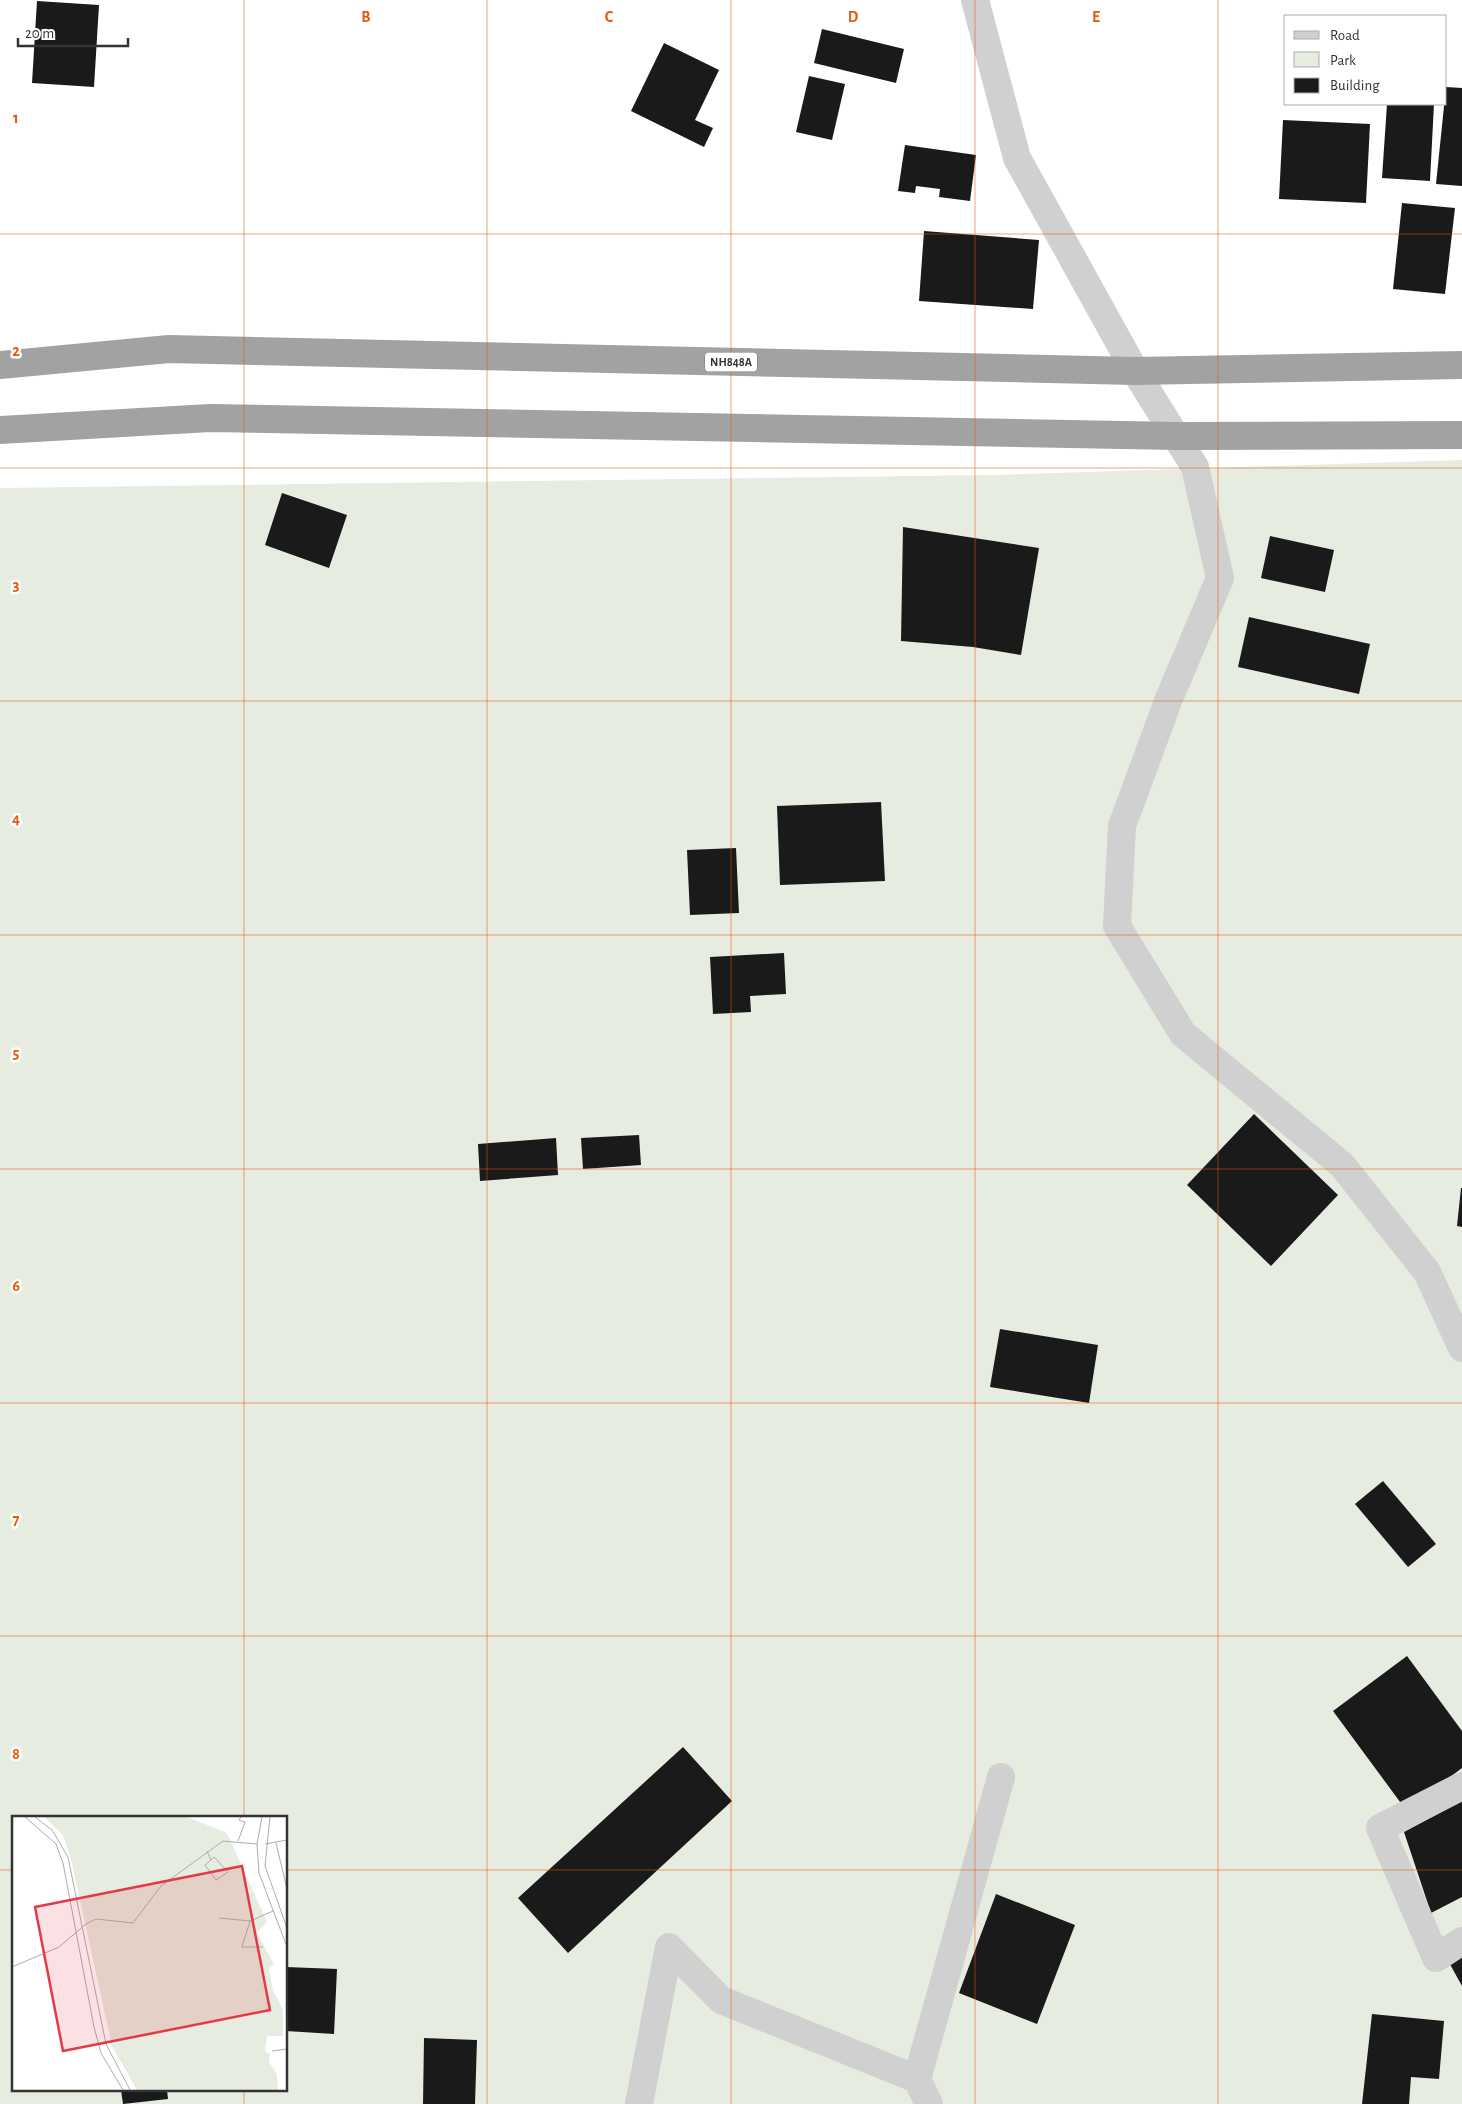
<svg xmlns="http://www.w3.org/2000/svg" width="1462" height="2104" viewBox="0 0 1462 2104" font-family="'Alegreya Sans',sans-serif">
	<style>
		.green { fill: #e6ecdf; fill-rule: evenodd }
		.building { fill: #1a1a1a }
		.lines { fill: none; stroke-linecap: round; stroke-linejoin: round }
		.minor { stroke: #d0d0d0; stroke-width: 28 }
		.tertiary { stroke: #d0d0d0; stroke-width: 28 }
		.trunk { stroke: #a2a2a2; stroke-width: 28 }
		.grid { fill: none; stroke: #e8590c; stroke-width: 1; stroke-opacity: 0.55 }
		.labels { text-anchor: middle; stroke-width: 5; stroke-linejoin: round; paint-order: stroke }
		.shield { fill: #fff; stroke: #707070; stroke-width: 1 }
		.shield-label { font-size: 12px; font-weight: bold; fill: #333 }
		.inset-road { fill: none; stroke: #adadad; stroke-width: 1 }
		.view { fill: #e63946; fill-opacity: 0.15; stroke: #e63946; stroke-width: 2.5 }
		.inset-edge { fill: none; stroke: #333; stroke-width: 2.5 }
		.grid-label { font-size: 16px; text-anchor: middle; font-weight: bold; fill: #e8590c; stroke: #fff; stroke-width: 5; stroke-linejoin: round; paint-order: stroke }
	</style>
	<rect width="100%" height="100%" fill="#fff"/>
	<!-- green -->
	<path class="green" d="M1462,460V2104H0V488L993,475ZM14,1818H286V2090H14Z"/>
	<!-- building -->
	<path class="building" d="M37,1L99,5L94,87L32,83Z
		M822,29L904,49L896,83L814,63Z
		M664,43L719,70L695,120L713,128L704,147L631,111Z
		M809,76L845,84L832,140L796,132Z
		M1446,87L1462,88V186L1436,184Z
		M1387,104H1434L1430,181L1382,178Z
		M1283,120L1370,124L1366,203L1279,199Z
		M905,145L976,155L970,201L939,197L940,189L916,186L915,193L898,191Z
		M1402,203L1455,208L1445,294L1393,289Z
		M924,231L1039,240L1033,309L919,301Z
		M282,493L347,515L329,568L265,545Z
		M903,527L1039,548L1021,655L973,647L901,641Z
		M1270,536L1334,550L1325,592L1261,578Z
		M1249,617L1370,644L1359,694L1238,667Z
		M881,802L885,881L780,885L777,806Z
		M736,848L739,913L690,915L687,850Z
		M784,953L786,994L750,996L751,1012L713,1014L710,957Z
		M1254,1114L1338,1195L1271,1266L1187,1185Z
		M639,1135L641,1165L583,1169L581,1138Z
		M556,1138L558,1175L480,1181L478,1144Z
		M1461,1188H1462V1227L1457,1226Z
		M1000,1329L1098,1345L1089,1403L990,1387Z
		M1383,1481L1436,1544L1408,1567L1355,1504Z
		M1407,1656L1462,1731V1768L1406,1810L1333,1711Z
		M683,1747L732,1801L568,1953L518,1898Z
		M1462,1801V1897L1431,1913L1404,1832Z
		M996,1894L1075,1925L1037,2024L959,1993Z
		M1462,1948V1986L1446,1957Z
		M286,1967L337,1969L334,2034L286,2031Z
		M1372,2014L1444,2021L1439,2079L1411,2077L1409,2104H1362Z
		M424,2038L477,2040L475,2104H423Z
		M121,2090H167L168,2099L123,2104Z"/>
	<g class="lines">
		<!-- minor -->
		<path class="minor" d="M1462,1786L1380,1828L1436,1958L1462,1941
			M639,2104L669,1947L721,2000L917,2079
			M929,2104L917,2079L1001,1777"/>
		<!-- tertiary -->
		<path class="tertiary" d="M975,0L1017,158L1135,371L1195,467L1220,578L1168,701L1122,826L1117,926L1183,1034L1342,1165L1427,1272L1462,1348"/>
		<!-- trunk -->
		<path class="trunk" d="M0,365L169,349L1135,371L1462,365
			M0,430L210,418L1176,436L1462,435"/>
	</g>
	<!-- grid -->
	<path class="grid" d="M244,0V1818M487,0V2104M731,0V2104M975,0V2104M1218,0V2104M0,234H1462M0,468H1462M0,701H1462M0,935H1462M0,1169H1462M0,1403H1462M0,1636H1462M0,1870H14M286,1870H1462M244,2090V2104"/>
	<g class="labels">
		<!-- shield labels -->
		<rect class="shield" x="705" y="352.5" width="52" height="19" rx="4"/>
		<g class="shield-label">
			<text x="731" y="366">NH848A</text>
		</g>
	</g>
	<!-- overview -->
	<g transform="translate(12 1816)">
		<rect width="275" height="275" fill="#fff"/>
		<path d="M32,1H175L215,17L255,106L245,117L262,148L257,152L261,174L271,194V220H255L253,235L258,238L257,246L265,259L266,274H125L100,230L59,43L51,19Z" fill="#e6ecdf"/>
		<path class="inset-road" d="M13,1L44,28L51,47L82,211L89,237L111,274M23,1L40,14L56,41L94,228L118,274M250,1L245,28L247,57L275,131M258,1L253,50L275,112M226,25L233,6L227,4L229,1M264,27L275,73M253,28L275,24M195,35L199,44L193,49L204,64L216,56L202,41L199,44M207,102L238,105L261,95M238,105L230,131H251M0,151L47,131L74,108L84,103L121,107L149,70L211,25L245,28M260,235L275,233"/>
		<path class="view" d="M230,50L258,194L51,235L23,91Z"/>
		<rect width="275" height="275" class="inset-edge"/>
	</g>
	<g class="grid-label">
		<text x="366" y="22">B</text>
		<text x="609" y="22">C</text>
		<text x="853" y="22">D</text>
		<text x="1096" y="22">E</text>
		<text x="16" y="123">1</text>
		<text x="16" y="356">2</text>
		<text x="16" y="590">3</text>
		<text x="16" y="824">4</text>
		<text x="16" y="1058">5</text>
		<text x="16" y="1291">6</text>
		<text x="16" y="1525">7</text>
		<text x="16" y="1759">8</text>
	</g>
	<!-- legend -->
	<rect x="1284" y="15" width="162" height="90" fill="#ffffff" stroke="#adadad"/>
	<rect x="1294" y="31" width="25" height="8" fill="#d0d0d0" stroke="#adadad"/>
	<text x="1330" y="40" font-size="15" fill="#333333">Road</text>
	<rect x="1294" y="52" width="25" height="15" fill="#e6ecdf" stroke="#adadad"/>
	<text x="1330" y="65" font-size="15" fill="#333333">Park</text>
	<rect x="1294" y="78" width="25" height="15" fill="#1a1a1a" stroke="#adadad"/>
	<text x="1330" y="90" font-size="15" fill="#333333">Building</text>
	<!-- scale -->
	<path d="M18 38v8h110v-8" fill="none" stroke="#333333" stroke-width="2.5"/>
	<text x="25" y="38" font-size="15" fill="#333333" stroke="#ffffff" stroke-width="4" paint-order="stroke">20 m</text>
</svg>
